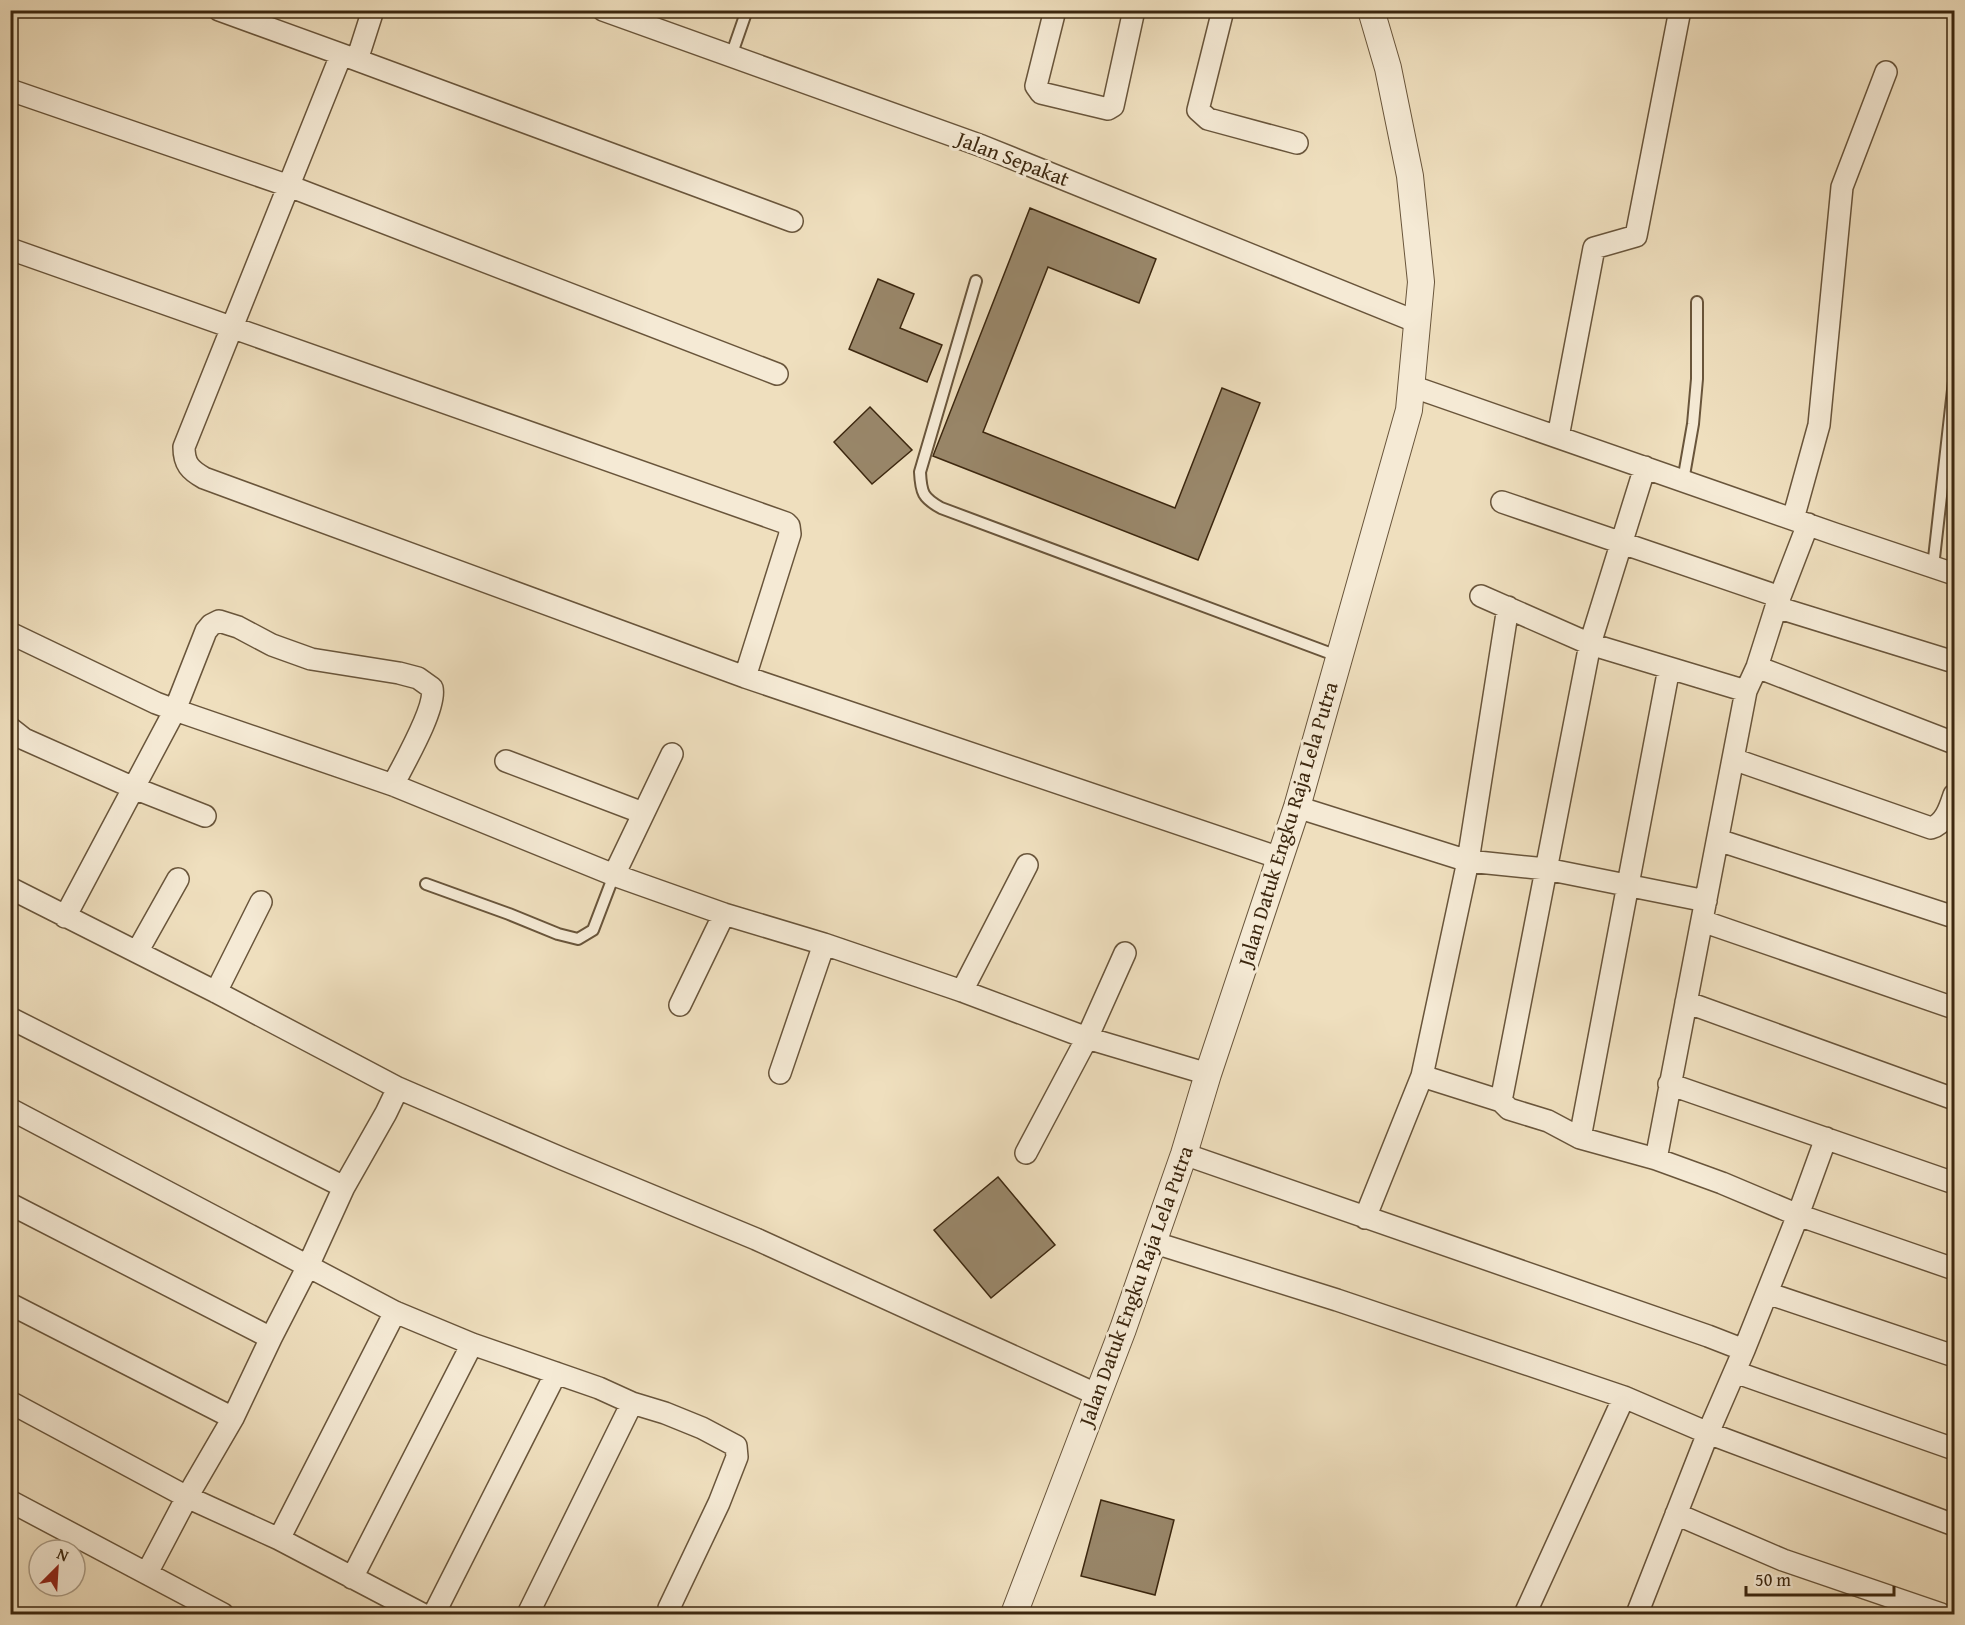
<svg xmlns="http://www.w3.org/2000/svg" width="1965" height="1625" viewBox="0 0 1965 1625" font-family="'Gentium Book Plus',serif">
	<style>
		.building { fill: #99876a; stroke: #3c270f; stroke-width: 1.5 }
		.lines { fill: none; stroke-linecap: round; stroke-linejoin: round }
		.service-casing { stroke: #69553b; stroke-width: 14 }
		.minor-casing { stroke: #69553b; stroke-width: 24 }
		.tertiary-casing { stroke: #69553b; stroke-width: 28 }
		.service { stroke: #f5ead5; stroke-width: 10 }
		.minor { stroke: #f5ead5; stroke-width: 21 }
		.tertiary { stroke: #f5ead5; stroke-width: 26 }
		.labels { text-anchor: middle; stroke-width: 6; stroke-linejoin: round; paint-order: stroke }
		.street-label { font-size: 21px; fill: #3c270f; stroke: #f5ead5 }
	</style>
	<rect width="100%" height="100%" fill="#efdfbe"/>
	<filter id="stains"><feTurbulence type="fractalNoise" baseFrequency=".00333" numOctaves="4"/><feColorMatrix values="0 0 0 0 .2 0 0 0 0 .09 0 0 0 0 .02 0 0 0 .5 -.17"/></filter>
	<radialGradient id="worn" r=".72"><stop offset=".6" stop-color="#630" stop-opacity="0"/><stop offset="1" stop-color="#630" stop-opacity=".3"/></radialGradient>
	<!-- building -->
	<path class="building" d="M1030,208L1156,259L1139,303L1048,267L983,432L1175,508L1222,388L1260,403L1198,560L933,456Z
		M878,279L914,294L900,328L942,345L927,382L849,349Z
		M870,407L912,450L872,484L834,442Z
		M998,1177L1055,1245L991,1298L934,1230Z
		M1101,1500L1174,1520L1155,1595L1081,1576Z"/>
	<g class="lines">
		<!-- service casing -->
		<g class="service-casing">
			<path id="service" d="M731,56L747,10
				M976,281L920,472C921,493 923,498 941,508L1340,657
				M1683,481L1693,424L1697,379V302
				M1933,567L1954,381
				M426,884L509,914L558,934L578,939L593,930L614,875"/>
		</g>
		<!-- minor casing -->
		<g class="minor-casing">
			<path id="minor" d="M219,10L357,60L373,10
				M603,10L982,146L1417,322
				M1055,10L1036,86L1041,93L1108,109L1113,106L1134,10
				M1223,10L1198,110L1208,119L1297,143
				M341,55L184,447C184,464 190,470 204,478L745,677L1280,858
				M357,60L792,221
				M10,90L289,186L777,374
				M10,249L786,523L789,526L790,534L745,677
				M1411,386L1835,534L1954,574
				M1558,437L1594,248L1636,236L1680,10
				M1645,467L1590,644L1501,1101L1509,1109L1548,1121L1580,1138L1656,1159L1722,1183L1798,1215L1954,1269
				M1502,502L1780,597
				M1793,519L1819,425L1842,187L1886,72
				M1481,596L1590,644L1746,691
				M1776,607L1954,662
				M10,633L156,703L175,710L206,631L211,625L219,621L238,627L272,645L311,659L399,673L418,678L432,688C437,707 403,765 393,785
				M1757,667L1954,743
				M10,728L24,739L134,788L205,816
				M1733,759L1931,828C1945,824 1950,807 1954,795
				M506,761L643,813
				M1297,807L1468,861L1546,869L1706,901
				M1718,840L1954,917
				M614,875L672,754
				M10,888L216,992L398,1088L563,1159L756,1239L1098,1395
				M65,917L175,710L393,785L614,875L724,914L824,944L962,991L1087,1038L1208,1074
				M1702,921L1954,1008
				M137,952L178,879
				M962,991L1027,865
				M216,992L261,902
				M1686,1002L1954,1099
				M680,1005L724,914
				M10,1018L344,1187
				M780,1073L824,944
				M1422,1076L1501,1101
				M1669,1084L1954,1183
				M10,1109L395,1312L472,1344L599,1388L632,1403L665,1413L702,1428L736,1446L737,1457L719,1503L669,1608
				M1580,1138L1669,668
				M1026,1153L1087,1038L1125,953
				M1184,1154L1708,1336L1744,1350
				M1656,1159L1746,691L1757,667L1776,607L1808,524
				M10,1204L271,1338
				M1365,1218L1422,1076L1468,861L1508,607
				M1152,1242L1337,1300L1624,1397L1708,1433L1954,1525
				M1767,1293L1954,1356
				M10,1304L233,1418
				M1735,1372L1954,1449
				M10,1402L187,1497L279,1539L422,1614
				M10,1501L223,1614
				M1676,1514L1783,1560L1941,1614
				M279,1539L395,1312
				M147,1573L187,1497L233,1418L271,1338L308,1266L344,1187L386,1113L398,1088
				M352,1578L472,1344
				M434,1614L556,1373
				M528,1614L632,1403
				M1525,1614L1624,1397
				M1637,1614L1708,1433L1744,1350L1798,1215L1826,1138"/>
		</g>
		<!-- tertiary casing -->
		<g class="tertiary-casing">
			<path id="tertiary" d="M1014,1614L1123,1329L1184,1154L1208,1074L1297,807L1409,410L1421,282L1410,176L1388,68L1371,10"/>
		</g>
		<!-- service -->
		<use href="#service" class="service"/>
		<!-- minor -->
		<use href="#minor" class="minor"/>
		<!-- tertiary -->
		<use href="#tertiary" class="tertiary"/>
	</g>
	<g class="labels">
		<!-- street labels -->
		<g class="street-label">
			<text transform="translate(1013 159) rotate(21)" y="7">Jalan Sepakat</text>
			<text transform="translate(1288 824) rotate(-73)" y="7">Jalan Datuk Engku Raja Lela Putra</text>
			<text transform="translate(1136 1286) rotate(-70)" y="7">Jalan Datuk Engku Raja Lela Putra</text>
		</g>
	</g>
	<!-- margin -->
	<rect width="1965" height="1625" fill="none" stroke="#efdfbe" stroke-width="36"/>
	<rect x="12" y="12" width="1941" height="1601" fill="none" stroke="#3c270f" stroke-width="3"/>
	<rect x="18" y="18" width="1929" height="1589" fill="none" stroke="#3c270f" stroke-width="1.5"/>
	<!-- north arrow -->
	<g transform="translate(57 1568) rotate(24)"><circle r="28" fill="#f5ead5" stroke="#ab9c86" stroke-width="1.5"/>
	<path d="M0-4.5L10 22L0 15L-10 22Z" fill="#8f2418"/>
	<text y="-9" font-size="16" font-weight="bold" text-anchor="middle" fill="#3c270f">N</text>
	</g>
	<!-- scale -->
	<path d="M1746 1586v9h148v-9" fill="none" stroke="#3c270f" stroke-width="3"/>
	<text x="1755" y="1586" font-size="18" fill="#3c270f" stroke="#f5ead5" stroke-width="4.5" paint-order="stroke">50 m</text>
	<rect width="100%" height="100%" filter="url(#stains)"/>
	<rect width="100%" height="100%" fill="url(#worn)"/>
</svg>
